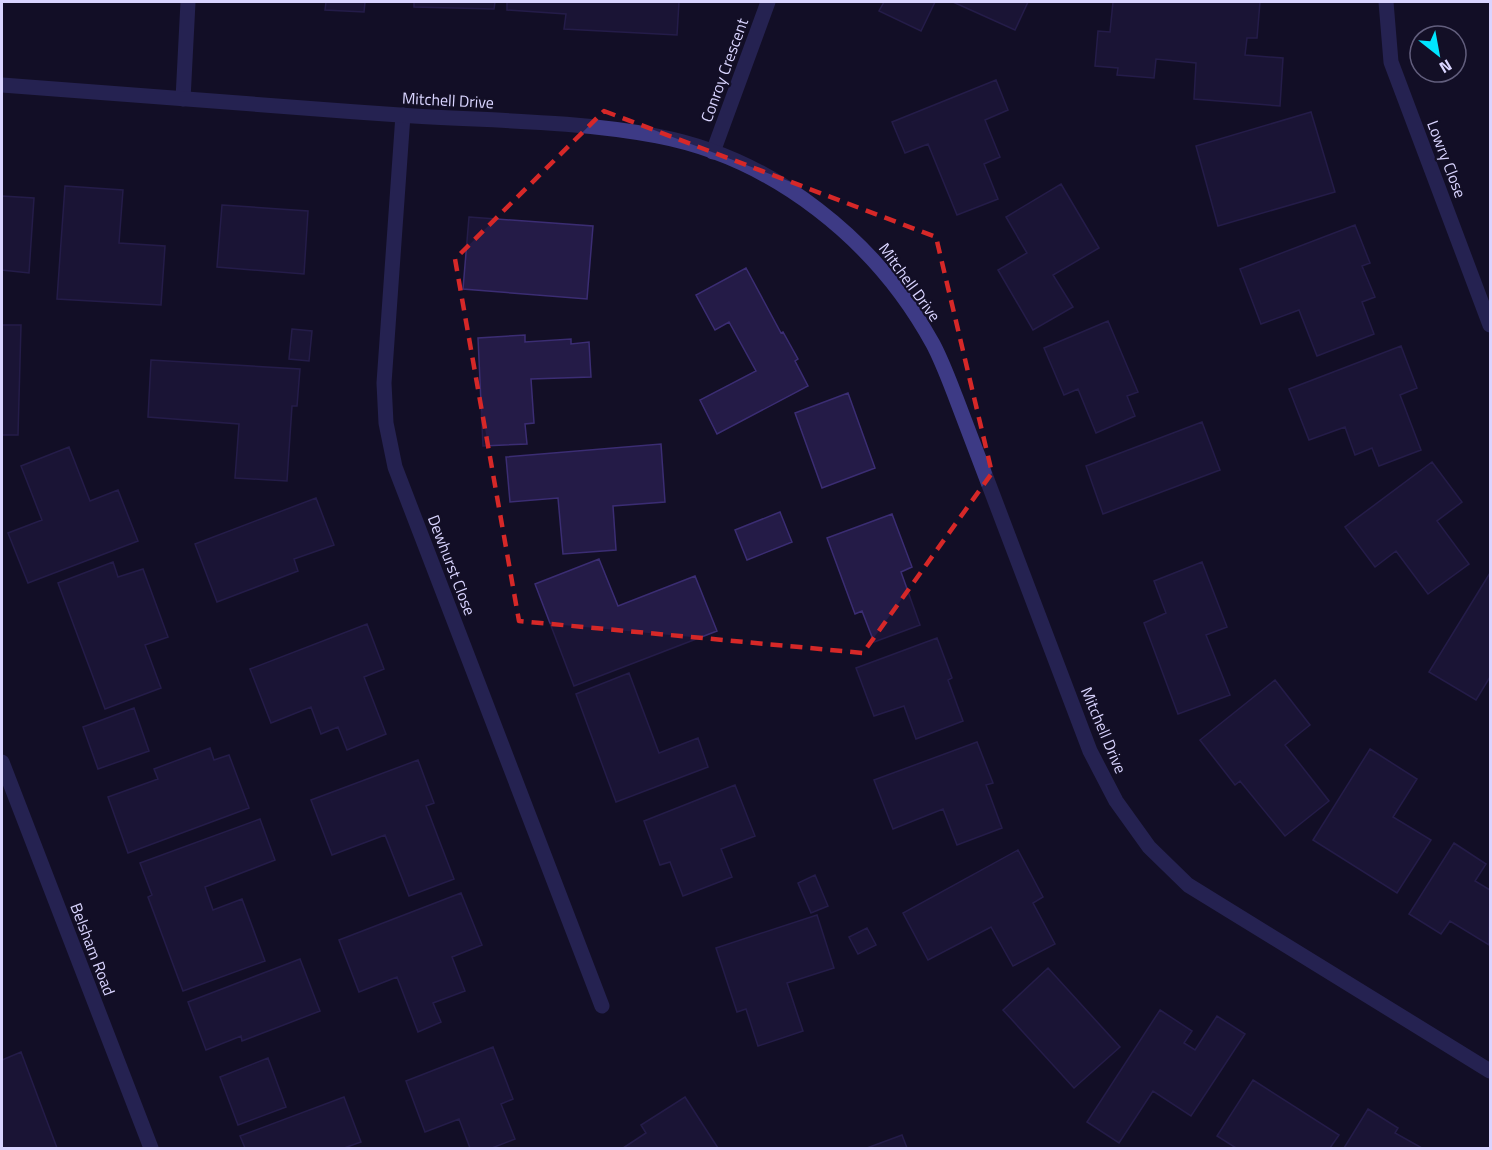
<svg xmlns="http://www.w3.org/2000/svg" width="1492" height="1150" viewBox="0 0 1492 1150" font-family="'Titillium Web',sans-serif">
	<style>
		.building { fill: #241b47; stroke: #3b2d73; stroke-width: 1.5 }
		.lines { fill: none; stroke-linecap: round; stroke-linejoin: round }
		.minor { stroke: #3d3a85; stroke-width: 15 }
		.tertiary { stroke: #3d3a85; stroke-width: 15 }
		.marked { fill: none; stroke: #d62828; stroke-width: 4.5; stroke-dasharray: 12 8; stroke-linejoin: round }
		.labels { text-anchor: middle; stroke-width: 4.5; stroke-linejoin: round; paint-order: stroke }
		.street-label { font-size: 16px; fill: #d9d4ff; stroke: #130f26 }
	</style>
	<rect width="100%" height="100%" fill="#130f26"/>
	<!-- building -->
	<path class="building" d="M326,2H365L364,12L325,10Z
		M414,2H495L494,9L414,7Z
		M507,2H679L677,35L564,29L566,14L507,10Z
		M884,2H935L921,31L879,11Z
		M953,2H1028L1015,30Z
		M1113,2H1260L1257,38H1247L1245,55L1283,58L1280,106L1194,99L1196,63L1156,59L1154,78L1117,75L1118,68L1095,66L1098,31L1110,32Z
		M996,80L1008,110L985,120L1000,157L984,164L998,199L957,215L928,144L905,153L892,122Z
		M1311,112L1335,192L1218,226L1196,146Z
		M1061,184L1099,248L1053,275L1073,307L1033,330L998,270L1027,253L1006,217Z
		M65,186L123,190L119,243L165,246L161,305L57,299Z
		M2,196L34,198L29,273L2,270Z
		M222,205L308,211L304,274L217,267Z
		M469,217L593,226L587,299L463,289Z
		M1355,225L1370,263L1362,266L1375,297L1362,302L1374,334L1317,356L1299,310L1261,324L1240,269Z
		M746,268L781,333L783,332L798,359L795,361L808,386L717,434L700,400L756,371L729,322L715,330L696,295Z
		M1108,321L1138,392L1127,396L1135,416L1096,433L1078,389L1064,395L1044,348Z
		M2,325H21L18,435H2Z
		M292,329L312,331L309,361L289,359Z
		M525,335V342L571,339V344L589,342L591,377L531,379L534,423L525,424L527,444L483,446L478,338Z
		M1401,346L1417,388L1400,395L1421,450L1379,466L1372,448L1355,455L1345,427L1309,440L1289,389Z
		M151,360L300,369L297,406H292L287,481L235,478L239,424L148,417Z
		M848,393L875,468L822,488L795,413Z
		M1202,422L1220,470L1103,514L1086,466Z
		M661,444L665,502L613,506L616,550L563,554L558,498L510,502L506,457Z
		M69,447L90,501L118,490L138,541L28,583L8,533L42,520L21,466Z
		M1432,462L1462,502L1437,521L1469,564L1428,594L1396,551L1375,567L1345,527Z
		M316,498L334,545L294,559L298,571L217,602L195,544Z
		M780,512L792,542L747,560L735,530Z
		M892,514L912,567L901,572L920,625L874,642L862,611L855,614L827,538Z
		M599,559L618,606L695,576L717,631L574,686L535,584Z
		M113,562L118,577L143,569L168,637L145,645L161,688L105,709L58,583Z
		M1202,562L1227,627L1206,635L1230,695L1178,714L1144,623L1166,613L1154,581Z
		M1490,573V677L1476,700L1429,672Z
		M367,624L384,669L364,677L386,734L347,750L338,727L321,734L311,707L271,723L250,669Z
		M937,638L952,678L948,680L963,721L916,739L904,706L874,716L856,668Z
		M629,673L659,753L698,738L708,767L616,802L576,694Z
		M1275,680L1310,725L1285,745L1329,801L1285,836L1240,781L1235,785L1200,740Z
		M134,708L149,751L98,769L83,727Z
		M977,742L993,783L986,785L1002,828L957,845L943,809L893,829L874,780Z
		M210,748L214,760L229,755L249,808L128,853L108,797L158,779L154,769Z
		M1370,749L1417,779L1393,817L1431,840L1397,893L1313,840Z
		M418,760L434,803L426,806L454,879L409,896L385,835L332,855L311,800Z
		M735,785L755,836L721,849L732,877L683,896L670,862L660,865L644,821Z
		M260,819L275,860L205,887L213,910L242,899L265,961L183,991L148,897L152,895L140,863Z
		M1454,843L1486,864L1475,881L1490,890L1489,945L1450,921L1441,934L1409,914Z
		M1018,850L1043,897L1033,903L1055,944L1013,966L991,927L928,960L903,913Z
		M815,875L828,906L811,913L798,883Z
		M461,893L482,945L452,957L465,991L433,1003L441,1022L418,1032L397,977L359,992L339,940Z
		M817,915L834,968L787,983L803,1031L758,1046L746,1009L737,1012L716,948Z
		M867,928L876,945L858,954L849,937Z
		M300,959L320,1011L242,1041L241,1036L206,1050L188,1002Z
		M1048,968L1120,1047L1074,1088L1003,1010Z
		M1160,1010L1192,1031L1184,1043L1195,1050L1217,1016L1245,1034L1191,1116L1153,1091L1119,1143L1087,1122Z
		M493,1047L513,1099L501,1104L515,1139L492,1148H470L459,1119L425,1132L406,1081Z
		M21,1052L57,1148H2V1060Z
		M268,1058L286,1107L238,1125L220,1077Z
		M1253,1080L1339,1135L1330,1148H1236L1217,1136Z
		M344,1097L361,1142L344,1148H245L240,1136Z
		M685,1097L718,1148H623L646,1133L641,1125Z
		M1368,1109L1398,1128L1395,1133L1422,1148H1344Z
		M902,1135L907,1148H867Z"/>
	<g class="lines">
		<!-- minor -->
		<path class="minor" d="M1386,2L1391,62L1490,325
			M183,99L188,2
			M403,115L384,383L386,423L395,467L602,1006
			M713,152L768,2
			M2,762L151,1148"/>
		<!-- tertiary -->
		<path class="tertiary" d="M2,85C134,95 267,106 400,115C485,121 572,120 657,136C774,158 877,241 933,344C942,361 949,380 956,398L1090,751L1116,801L1149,847L1188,885L1490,1071"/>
	</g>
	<!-- marked area -->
	<path d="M0 0H1492V1150H0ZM604,111L936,237L992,473L863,653L519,621L455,259Z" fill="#130f26" fill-opacity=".55" fill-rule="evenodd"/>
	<path class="marked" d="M604,111L936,237L992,473L863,653L519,621L455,259Z"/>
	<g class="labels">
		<!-- street labels -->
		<g class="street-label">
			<text transform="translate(724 70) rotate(-70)" y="6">Conroy Crescent</text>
			<text transform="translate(448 100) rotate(3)" y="6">Mitchell Drive</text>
			<text transform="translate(1447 159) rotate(69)" y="6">Lowry Close</text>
			<text transform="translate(910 282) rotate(54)" y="6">Mitchell Drive</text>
			<text transform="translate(452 565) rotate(69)" y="6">Dewhurst Close</text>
			<text transform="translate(1104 730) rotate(67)" y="6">Mitchell Drive</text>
			<text transform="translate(93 949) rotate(69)" y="6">Belsham Road</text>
		</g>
	</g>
	<!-- border -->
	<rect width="1492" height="1150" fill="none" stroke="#d9d4ff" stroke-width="6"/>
	<!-- north arrow -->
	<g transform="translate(1438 54) rotate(149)"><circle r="28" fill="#130f26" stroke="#625e7d" stroke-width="1.5"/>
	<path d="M0-4.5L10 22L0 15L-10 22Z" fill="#00e5ff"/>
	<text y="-9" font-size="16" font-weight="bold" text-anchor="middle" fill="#d9d4ff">N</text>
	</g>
</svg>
